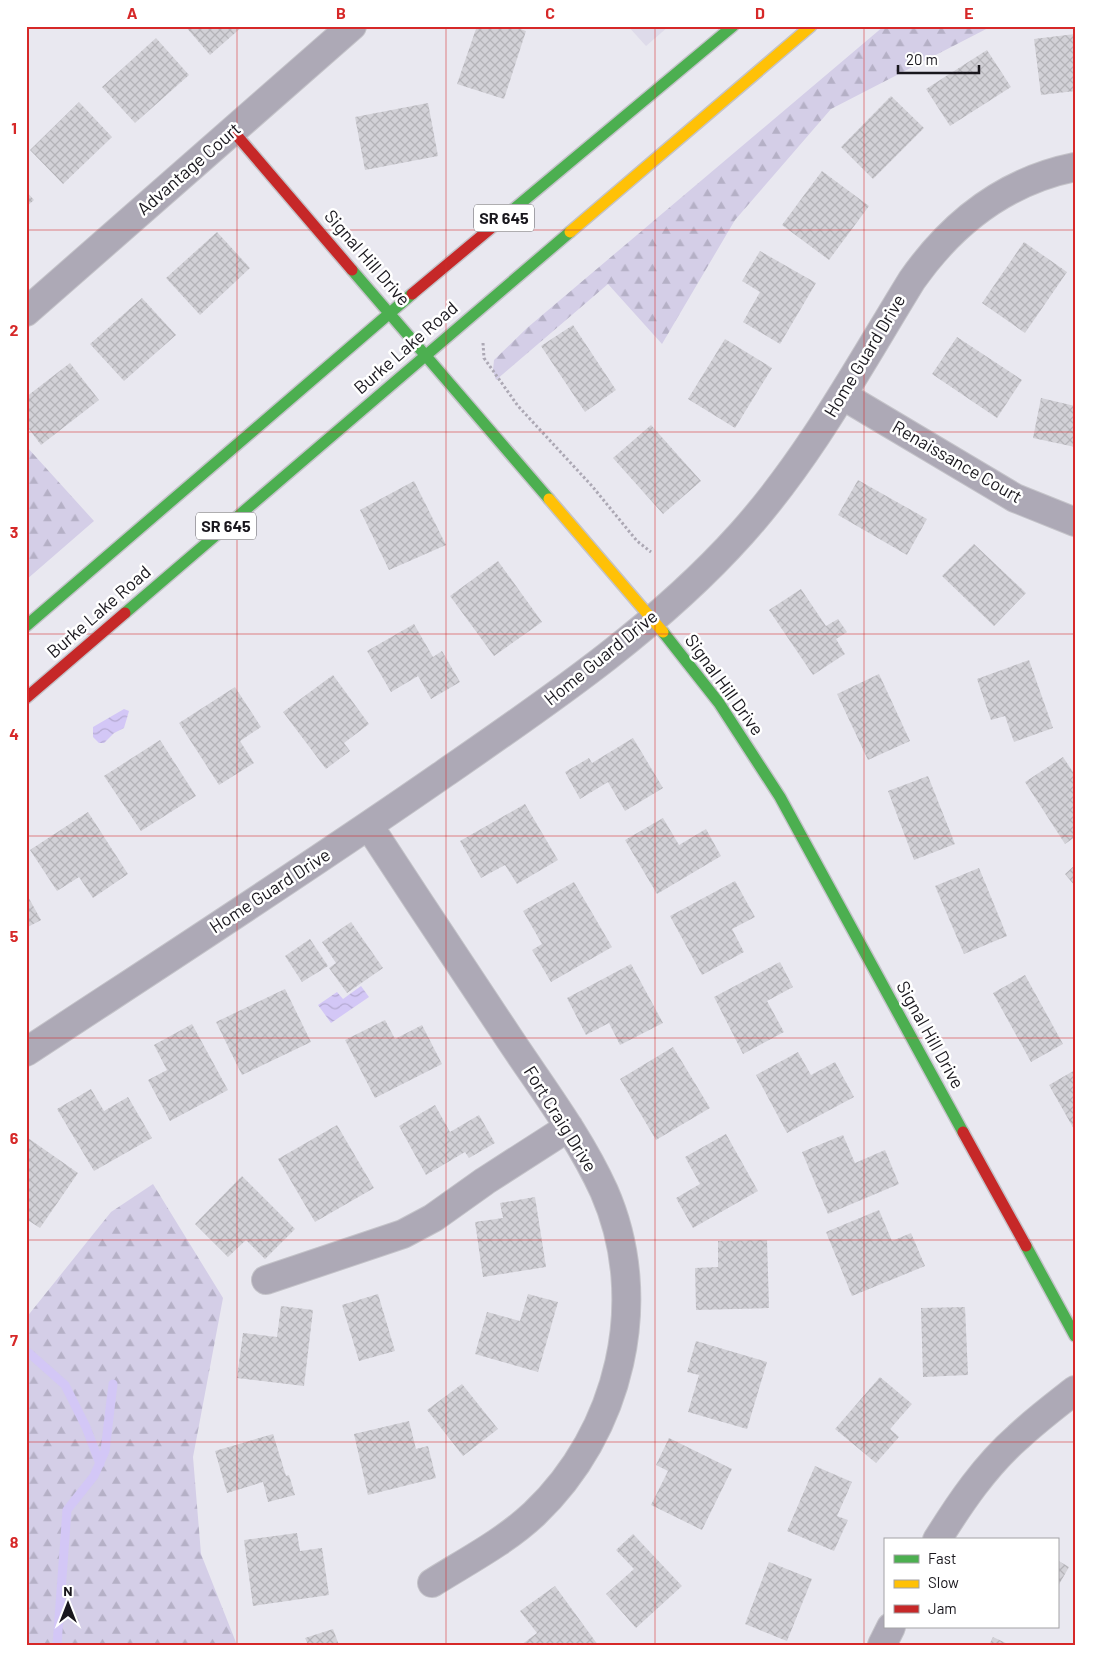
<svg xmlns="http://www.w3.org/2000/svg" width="1101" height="1671" viewBox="0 0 1101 1671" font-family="Barlow,sans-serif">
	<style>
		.built { fill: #dedbea }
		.forest { fill: url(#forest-firs) }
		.water { fill: url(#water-waves) }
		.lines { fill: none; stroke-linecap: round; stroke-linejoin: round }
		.stream { stroke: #d3c7f6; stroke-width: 9 }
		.building { fill: url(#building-cross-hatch) }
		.street-casing { stroke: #c4c3c9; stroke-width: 30 }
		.fast-casing { stroke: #c4c3c9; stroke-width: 14 }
		.slow-casing { stroke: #c4c3c9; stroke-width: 14 }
		.jam-casing { stroke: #c4c3c9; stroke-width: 14 }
		.path { stroke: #aca8b4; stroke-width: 3; stroke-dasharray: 2.5 2.5; stroke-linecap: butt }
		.street { stroke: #ada9b6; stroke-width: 28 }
		.fast { stroke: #4caf50; stroke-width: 11 }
		.slow { stroke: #ffc107; stroke-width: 11 }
		.jam { stroke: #c62828; stroke-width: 11 }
		.grid { fill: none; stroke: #d62828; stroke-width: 1; stroke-opacity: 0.55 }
		.labels { text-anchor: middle; stroke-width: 5; stroke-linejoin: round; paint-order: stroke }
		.shield { fill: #fff; stroke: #5e5d61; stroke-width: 1 }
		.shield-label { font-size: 16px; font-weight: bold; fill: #19171d }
		.street-label { font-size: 18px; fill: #19171d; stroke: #fff }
		.neatline { fill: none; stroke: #d62828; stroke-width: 2 }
		.grid-label { font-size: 16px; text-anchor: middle; font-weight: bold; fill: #d62828 }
	</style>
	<defs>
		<pattern id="forest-firs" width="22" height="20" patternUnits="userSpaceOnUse" patternTransform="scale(1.25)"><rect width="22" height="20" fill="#d4cee7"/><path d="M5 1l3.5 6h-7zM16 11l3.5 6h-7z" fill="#b5b0c6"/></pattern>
		<pattern id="water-waves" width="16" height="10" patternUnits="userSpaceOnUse" patternTransform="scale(1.25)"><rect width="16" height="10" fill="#d3c7f6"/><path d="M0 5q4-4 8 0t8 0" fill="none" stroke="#b5aad2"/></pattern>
		<pattern id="building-cross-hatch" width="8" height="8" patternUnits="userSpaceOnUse" patternTransform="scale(1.25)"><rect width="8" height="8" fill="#d2d1d7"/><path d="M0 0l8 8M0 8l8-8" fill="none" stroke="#b4b3b8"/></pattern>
	</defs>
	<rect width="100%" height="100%" fill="#e9e8f0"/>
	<!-- built -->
	<path class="built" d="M628,26H669L646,46Z"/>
	<!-- forest -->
	<path class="forest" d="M884,26H992L831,109L735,220L662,344L608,284L496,380L493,370L494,360L527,328Z
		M26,446L94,521L26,580Z
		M153,1184L223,1298L193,1457L201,1554L237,1645H26V1318L111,1212Z"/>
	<!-- water -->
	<path class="water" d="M124,709L129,711L124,728L114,733L104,743H99L93,737V727Z
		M361,986L369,997L331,1023L318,1005L337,992L343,999Z"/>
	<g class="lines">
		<!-- stream -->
		<path class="stream" d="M29,1353L65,1385L86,1427L100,1464
			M57,1645L67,1510L94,1476L105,1451L113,1384"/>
	</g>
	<!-- building -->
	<path class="building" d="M185,26H243L210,55Z
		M477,26H511L526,31L504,99L457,84Z
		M1075,34V91L1041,95L1034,39Z
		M156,38L189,75L135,123L102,87Z
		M987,50L1011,87L950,126L926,89Z
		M891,96L924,128L873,179L841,147Z
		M79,102L112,137L63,184L30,150Z
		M428,103L438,156L365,170L355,117Z
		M822,171L869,206L829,260L782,225Z
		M26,191L34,200L26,207Z
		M217,232L250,268L200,315L166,278Z
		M1024,242L1067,272L1025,333L982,303Z
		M760,251L816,283L780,344L743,322L760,292L742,281Z
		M142,298L176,335L124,381L90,344Z
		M573,325L616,390L585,412L541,346Z
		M957,337L1022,380L997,418L932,374Z
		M725,339L772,368L735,428L688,399Z
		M70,363L99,400L41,445L26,425V397Z
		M1041,398L1075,406V447L1033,438Z
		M651,425L701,481L663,514L613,458Z
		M858,480L927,519L907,555L838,515Z
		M414,481L446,545L389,570L360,510Z
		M974,544L1026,593L994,626L942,576Z
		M498,561L542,622L494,656L450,596Z
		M801,589L826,626L838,619L847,632L836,639L845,654L813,675L769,610Z
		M414,624L433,657L442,651L460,682L431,699L418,676L391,692L367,651Z
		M1029,660L1053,728L1014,742L1005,716L991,720L977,679Z
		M879,674L910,741L868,760L837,694Z
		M333,675L369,724L344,743L350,751L326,769L283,712Z
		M235,687L261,727L240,741L254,763L219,785L179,723Z
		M633,738L663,788L625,811L608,782L580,799L565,772L589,758L592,763Z
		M160,740L196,796L141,831L104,776Z
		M1063,757L1075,775V837L1065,844L1025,782Z
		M928,776L955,844L914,860L888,791Z
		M525,804L558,860L517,884L505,865L481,878L460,841Z
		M88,812L128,874L93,898L79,877L57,891L30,850Z
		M663,818L679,845L706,829L721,856L657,894L625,840Z
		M1075,865V886L1065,874Z
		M979,868L1007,936L964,954L935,886Z
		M735,881L755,917L732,929L744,952L702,975L670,916Z
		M574,882L612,947L551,982L532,950L542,944L523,911Z
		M26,893L41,920L26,928Z
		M351,922L383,968L347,993L329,968L336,963L322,942Z
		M310,939L328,966L302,982L285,956Z
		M780,962L793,987L767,1001L784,1032L743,1054L714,997Z
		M631,964L663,1023L620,1045L609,1023L586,1035L567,998Z
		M1025,975L1063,1044L1031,1062L993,993Z
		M285,989L311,1042L242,1075L216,1022Z
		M385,1020L395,1039L422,1025L442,1064L375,1098L345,1040Z
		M192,1024L228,1090L170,1121L148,1080L167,1070L154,1045Z
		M673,1047L710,1108L656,1140L620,1079Z
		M798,1052L811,1075L835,1062L854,1097L787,1133L756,1075Z
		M1075,1070V1131L1049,1085Z
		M91,1089L104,1111L128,1097L152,1138L94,1171L57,1109Z
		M435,1105L450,1132L479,1115L495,1143L469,1158L465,1152L426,1175L399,1126Z
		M337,1125L374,1188L315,1222L278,1159Z
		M726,1134L758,1191L693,1228L676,1198L700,1184L685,1157Z
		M843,1135L855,1163L885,1150L899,1184L828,1214L802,1152Z
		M28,1138L78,1173L40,1228L26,1219Z
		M242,1176L295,1229L265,1259L246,1240L228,1257L195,1224Z
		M535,1197L546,1267L483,1277L475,1222L503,1218L500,1203Z
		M879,1210L892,1241L911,1233L925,1266L852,1296L826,1232Z
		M767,1240L769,1308L696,1310L695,1268L718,1267V1241Z
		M378,1294L395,1351L359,1361L342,1305Z
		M528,1294L558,1302L538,1372L475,1354L487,1312L520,1321Z
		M281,1306L313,1310L304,1386L237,1378L243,1333L277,1337Z
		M965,1307L968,1375L923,1377L921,1308Z
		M696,1341L767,1362L747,1429L688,1412L699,1375L687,1372Z
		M880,1377L912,1404L890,1429L899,1437L876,1463L835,1429Z
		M462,1384L498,1429L463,1456L427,1410Z
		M409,1421L416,1449L428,1446L436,1478L368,1495L354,1434Z
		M273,1434L286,1476L289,1475L295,1495L268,1502L263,1482L227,1493L215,1451Z
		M669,1438L732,1469L702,1530L651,1505L668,1471L656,1465Z
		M815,1466L852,1482L837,1516L848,1520L834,1551L787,1531Z
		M297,1533L300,1551L322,1548L329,1595L253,1606L244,1540Z
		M633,1534L682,1586L636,1628L606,1594L634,1569L616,1550Z
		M1057,1560L1069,1567L1057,1588Z
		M769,1562L812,1579L787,1641L745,1624Z
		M555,1586L598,1645H521L537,1633L520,1611Z
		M333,1629L339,1645H308L305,1638Z
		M993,1637L1010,1645H989Z"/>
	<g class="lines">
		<!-- street casing -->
		<g class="street-casing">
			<path id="street" d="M26,312L352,26
				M842,395L1015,498L1075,522
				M369,826C414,895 459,963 505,1032C539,1084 578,1134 604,1191C652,1300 620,1433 534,1514C504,1542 467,1561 432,1583
				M26,1052C166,960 307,869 445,773C549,701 657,628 742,533C810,457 859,366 912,280C952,223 1006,181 1075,167
				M266,1280L403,1234L433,1218L485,1181L569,1127
				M937,1540C960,1503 985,1466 1018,1437C1036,1420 1056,1405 1075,1390
				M882,1645L891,1627"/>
		</g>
		<!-- fast casing -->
		<g class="fast-casing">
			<path id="fast" d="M503,218L733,26
				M352,270L549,499
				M125,613L570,232
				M26,626L412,294
				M663,632L719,703L780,797L963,1132
				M1026,1246L1075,1336"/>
		</g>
		<!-- slow casing -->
		<g class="slow-casing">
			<path id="slow" d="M570,232L811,26
				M549,499L663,632"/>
		</g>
		<!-- jam casing -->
		<g class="jam-casing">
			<path id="jam" d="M233,131L352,270
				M412,294L503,218
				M26,698L125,613
				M963,1132L1026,1246"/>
		</g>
		<!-- path -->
		<path class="path" d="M483,343L484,358L518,406L592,486L637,541L651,552"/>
		<!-- street -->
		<use href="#street" class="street"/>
		<!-- fast -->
		<use href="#fast" class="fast"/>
		<!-- slow -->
		<use href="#slow" class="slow"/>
		<!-- jam -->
		<use href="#jam" class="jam"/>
	</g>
	<!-- grid -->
	<path class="grid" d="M237,26V1645M446,26V1645M655,26V1645M864,26V1645M26,230H1075M26,432H1075M26,634H1075M26,836H1075M26,1038H1075M26,1240H1075M26,1442H1075"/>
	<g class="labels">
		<!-- shield labels -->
		<g class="shield">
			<rect x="474" y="204.5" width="60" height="27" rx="4"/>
			<rect x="196" y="512.5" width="60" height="27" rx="4"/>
		</g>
		<g class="shield-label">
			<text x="504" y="224">SR 645</text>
			<text x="226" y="532">SR 645</text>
		</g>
		<!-- street labels -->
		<g class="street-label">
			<text transform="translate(189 169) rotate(-41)" y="6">Advantage Court</text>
			<text transform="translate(367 258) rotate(49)" y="6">Signal Hill Drive</text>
			<text transform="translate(406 348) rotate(-41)" y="6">Burke Lake Road</text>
			<text transform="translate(865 356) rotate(-59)" y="6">Home Guard Drive</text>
			<text transform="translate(957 462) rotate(30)" y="6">Renaissance Court</text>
			<text transform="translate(99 612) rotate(-41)" y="6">Burke Lake Road</text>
			<text transform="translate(601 658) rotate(-39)" y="6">Home Guard Drive</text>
			<text transform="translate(724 685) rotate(54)" y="6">Signal Hill Drive</text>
			<text transform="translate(270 891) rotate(-33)" y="6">Home Guard Drive</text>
			<text transform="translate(930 1035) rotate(61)" y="6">Signal Hill Drive</text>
			<text transform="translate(560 1119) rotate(58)" y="6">Fort Craig Drive</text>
		</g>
	</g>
	<!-- border -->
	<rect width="1101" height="1671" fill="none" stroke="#ffffff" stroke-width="55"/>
	<!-- legend -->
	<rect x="884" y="1538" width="175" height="90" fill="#ffffff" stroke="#a3a2a5"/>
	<rect x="894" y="1555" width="25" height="8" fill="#4caf50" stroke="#a3a2a5"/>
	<text x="928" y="1564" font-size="15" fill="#19171d">Fast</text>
	<rect x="894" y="1580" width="25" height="8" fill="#ffc107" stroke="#a3a2a5"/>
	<text x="928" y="1588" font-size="15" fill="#19171d">Slow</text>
	<rect x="894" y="1605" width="25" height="8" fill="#c62828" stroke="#a3a2a5"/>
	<text x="928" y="1614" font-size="15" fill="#19171d">Jam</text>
	<!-- north arrow -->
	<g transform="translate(68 1604)" stroke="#ffffff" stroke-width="4" paint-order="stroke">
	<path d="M0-4L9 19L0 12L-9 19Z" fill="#19171d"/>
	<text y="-8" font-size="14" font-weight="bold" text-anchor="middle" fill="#19171d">N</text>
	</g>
	<!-- scale -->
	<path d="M898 65v8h81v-8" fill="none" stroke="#19171d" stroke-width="2.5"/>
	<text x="906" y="65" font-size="15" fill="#19171d" stroke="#ffffff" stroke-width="4" paint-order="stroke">20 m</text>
	<rect x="28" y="28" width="1046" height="1616" class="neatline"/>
	<g class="grid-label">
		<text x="132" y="19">A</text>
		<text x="341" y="19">B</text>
		<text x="550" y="19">C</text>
		<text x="760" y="19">D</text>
		<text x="969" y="19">E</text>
		<text x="14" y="134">1</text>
		<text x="14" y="336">2</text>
		<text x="14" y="538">3</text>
		<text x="14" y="740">4</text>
		<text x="14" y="942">5</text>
		<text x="14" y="1144">6</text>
		<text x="14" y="1346">7</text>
		<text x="14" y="1548">8</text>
	</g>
</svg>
